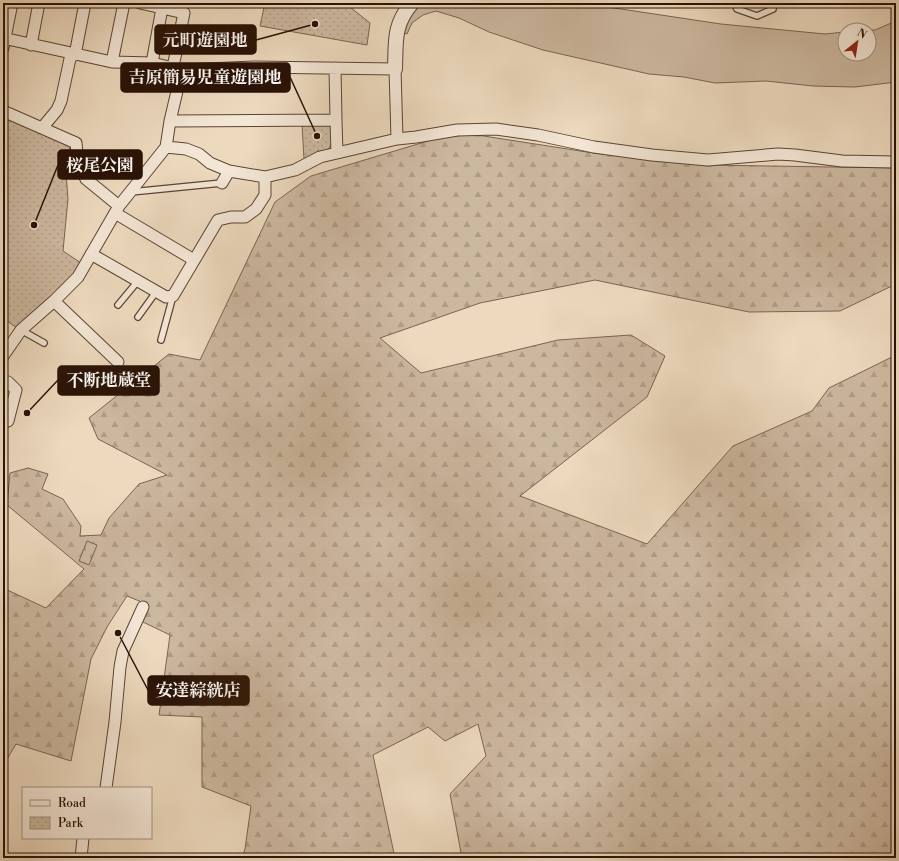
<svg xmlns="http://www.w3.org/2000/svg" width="899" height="861" viewBox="0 0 899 861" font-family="'Libre Bodoni','Noto Serif JP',serif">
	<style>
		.grass { fill: #ccb79f; stroke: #7a6452 }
		.forest { fill: url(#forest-firs); stroke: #7a6452 }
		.cemetery { fill: url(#cemetery-stones); stroke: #7a6452 }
		.park { fill: url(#park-dots); stroke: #7a6452 }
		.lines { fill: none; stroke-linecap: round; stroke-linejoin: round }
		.service-casing { stroke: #5a4434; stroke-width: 8 }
		.minor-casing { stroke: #5a4434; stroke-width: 13 }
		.tertiary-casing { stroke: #5a4434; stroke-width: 16 }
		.service { stroke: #f3e6d5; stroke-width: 5.5 }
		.minor { stroke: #f3e6d5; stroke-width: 11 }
		.tertiary { stroke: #f3e6d5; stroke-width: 14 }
		.leader { fill: none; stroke: #291206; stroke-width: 1.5 }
		.callout-dot { fill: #291206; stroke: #f3e6d5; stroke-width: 1.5 }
		.callout { fill: #291206; stroke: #291206; stroke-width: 1.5 }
		.callout-label { font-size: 17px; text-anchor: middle; font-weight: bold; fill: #fff }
	</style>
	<defs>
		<pattern id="forest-firs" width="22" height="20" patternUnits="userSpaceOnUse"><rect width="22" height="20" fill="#ccb79f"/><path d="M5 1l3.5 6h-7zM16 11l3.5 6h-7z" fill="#af9c87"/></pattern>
		<pattern id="cemetery-stones" width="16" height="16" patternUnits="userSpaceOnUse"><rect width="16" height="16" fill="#ccb79f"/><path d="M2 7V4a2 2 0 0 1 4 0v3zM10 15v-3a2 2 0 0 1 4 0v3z" fill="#af9c87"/></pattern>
		<pattern id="park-dots" width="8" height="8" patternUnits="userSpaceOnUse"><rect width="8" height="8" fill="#ccb79f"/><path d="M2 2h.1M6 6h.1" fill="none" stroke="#af9c87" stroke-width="1.8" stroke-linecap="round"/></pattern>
	</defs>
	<rect width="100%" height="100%" fill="#edd9be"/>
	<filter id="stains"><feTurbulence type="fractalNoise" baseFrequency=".005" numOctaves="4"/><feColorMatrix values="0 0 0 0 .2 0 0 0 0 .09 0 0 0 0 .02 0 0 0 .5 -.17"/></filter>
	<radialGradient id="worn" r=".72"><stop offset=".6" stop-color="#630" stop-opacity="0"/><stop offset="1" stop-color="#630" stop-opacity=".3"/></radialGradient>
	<!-- grass -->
	<path class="grass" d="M418,3H581L721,24L825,34L845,32V54H869V30H875L896,21V82L855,87L813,86L766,81L715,83L684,77L649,74L543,50L489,32L459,18L436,11L423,15L412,23L407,34L402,32Z"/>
	<!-- forest -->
	<path class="forest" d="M458,132L593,153L706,165L896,168V284L840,311L749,312L595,280L480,303L380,338L421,373L558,340L631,335L665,356L647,397L520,496L647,544L733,446L812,411L829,388L896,355V858H462L450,794L486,756L478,724L445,741L428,727L373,755L395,858H242L245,849L251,806L202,787V717L159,715L170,635L141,621L149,605L127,596L107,627L91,659L71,761L16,744L3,766V588L46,608L84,569L7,505L10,473L28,468L48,474L42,489L63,499L81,526L80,536L101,535L109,518L139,484L167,475L98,439L89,418L169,354L200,360L275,202L311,176Z"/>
	<!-- cemetery -->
	<path class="cemetery" d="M87,541L97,545L89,565L79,561Z"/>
	<!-- park -->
	<path class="park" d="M265,3H345L370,23L367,45L260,26Z
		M3,115L71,145L65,160L68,199L63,251L81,263L74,275L17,328L3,318Z
		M302,124L328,125L331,128L332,143L327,152L318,153L304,159Z"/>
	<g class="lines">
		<!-- service casing -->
		<g class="service-casing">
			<path id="service" d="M734,3L737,9L757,16L773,9L771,3
				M131,192L222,183
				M118,305L138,281
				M138,317L156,292
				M21,330L44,343
				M161,340L173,296"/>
		</g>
		<!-- minor casing -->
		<g class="minor-casing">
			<path id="minor" d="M140,3L184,13L173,67
				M3,38L112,62L152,63L182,70L254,67L395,69L397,139
				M31,45L39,3
				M3,48L12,3
				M75,55L85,3
				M112,62L124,3
				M152,63L162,8
				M182,70L170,121L166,147L186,149L199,154L210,163L229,171L265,177L295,170L320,157L397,139L416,137L457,130L496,129L538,135L594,147L652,155L708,160L778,154L795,155L842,161L896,162
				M3,111L76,143L78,163L86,179L119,206
				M336,120L337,153
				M170,121L336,120L335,68
				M42,128L57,110L61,101L71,54
				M222,183L229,171
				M115,213L194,260
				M91,254L166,297L173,296L218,220L231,217H245L256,209L265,195V177
				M54,301L118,362
				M3,356L21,330L54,301L78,277L119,206L166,147
				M3,381L8,382L16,390L8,421
				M106,788L115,722L120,667L123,651L143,607
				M81,858L83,838"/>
		</g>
		<!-- tertiary casing -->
		<g class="tertiary-casing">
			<path id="tertiary" d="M395,69C396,42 393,25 412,3"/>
		</g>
		<!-- service -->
		<use href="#service" class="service"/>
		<!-- minor -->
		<use href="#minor" class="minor"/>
		<!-- tertiary -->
		<use href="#tertiary" class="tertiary"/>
	</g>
	<!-- callouts -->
	<path class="leader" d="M315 24L256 40M317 136L290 77M34 225L58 165M27 413L58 380M118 633L148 690"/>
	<g class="callout-dot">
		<circle cx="315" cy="24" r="4"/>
		<circle cx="317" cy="136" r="4"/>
		<circle cx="34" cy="225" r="4"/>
		<circle cx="27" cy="413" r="4"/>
		<circle cx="118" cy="633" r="4"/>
	</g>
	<g class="callout">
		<rect x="155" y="25" width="101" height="29" rx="4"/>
		<rect x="121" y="63" width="169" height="29" rx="4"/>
		<rect x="58" y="150" width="84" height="29" rx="4"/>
		<rect x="58" y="366" width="101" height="29" rx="4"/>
		<rect x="148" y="676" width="101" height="29" rx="4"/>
	</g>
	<g class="callout-label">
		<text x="205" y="46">元町遊園地</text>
		<text x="205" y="83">吉原簡易児童遊園地</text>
		<text x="100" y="171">桜尾公園</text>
		<text x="109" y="386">不断地蔵堂</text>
		<text x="198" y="696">安達綜絖店</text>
	</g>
	<!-- margin -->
	<rect width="899" height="861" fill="none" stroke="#edd9be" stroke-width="16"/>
	<rect x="4" y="4" width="891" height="853" fill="none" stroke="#291206" stroke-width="2"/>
	<rect x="8" y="8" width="883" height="845" fill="none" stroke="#291206"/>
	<!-- legend -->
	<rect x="22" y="787" width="130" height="52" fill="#f3e6d5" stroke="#a29182"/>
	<rect x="30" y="800" width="20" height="6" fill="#f3e6d5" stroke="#a29182"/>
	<text x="58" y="807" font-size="12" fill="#291206">Road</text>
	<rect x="30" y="817" width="20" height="12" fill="url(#park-dots)" stroke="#a29182"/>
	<text x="58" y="827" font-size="12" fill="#291206">Park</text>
	<!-- north arrow -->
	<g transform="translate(857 42) rotate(30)"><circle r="19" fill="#f3e6d5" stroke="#a29182"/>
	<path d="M0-3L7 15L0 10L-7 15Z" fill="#8f2418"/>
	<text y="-6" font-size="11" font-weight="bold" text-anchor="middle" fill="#291206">N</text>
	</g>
	<rect width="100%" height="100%" filter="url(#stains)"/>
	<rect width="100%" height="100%" fill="url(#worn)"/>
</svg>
